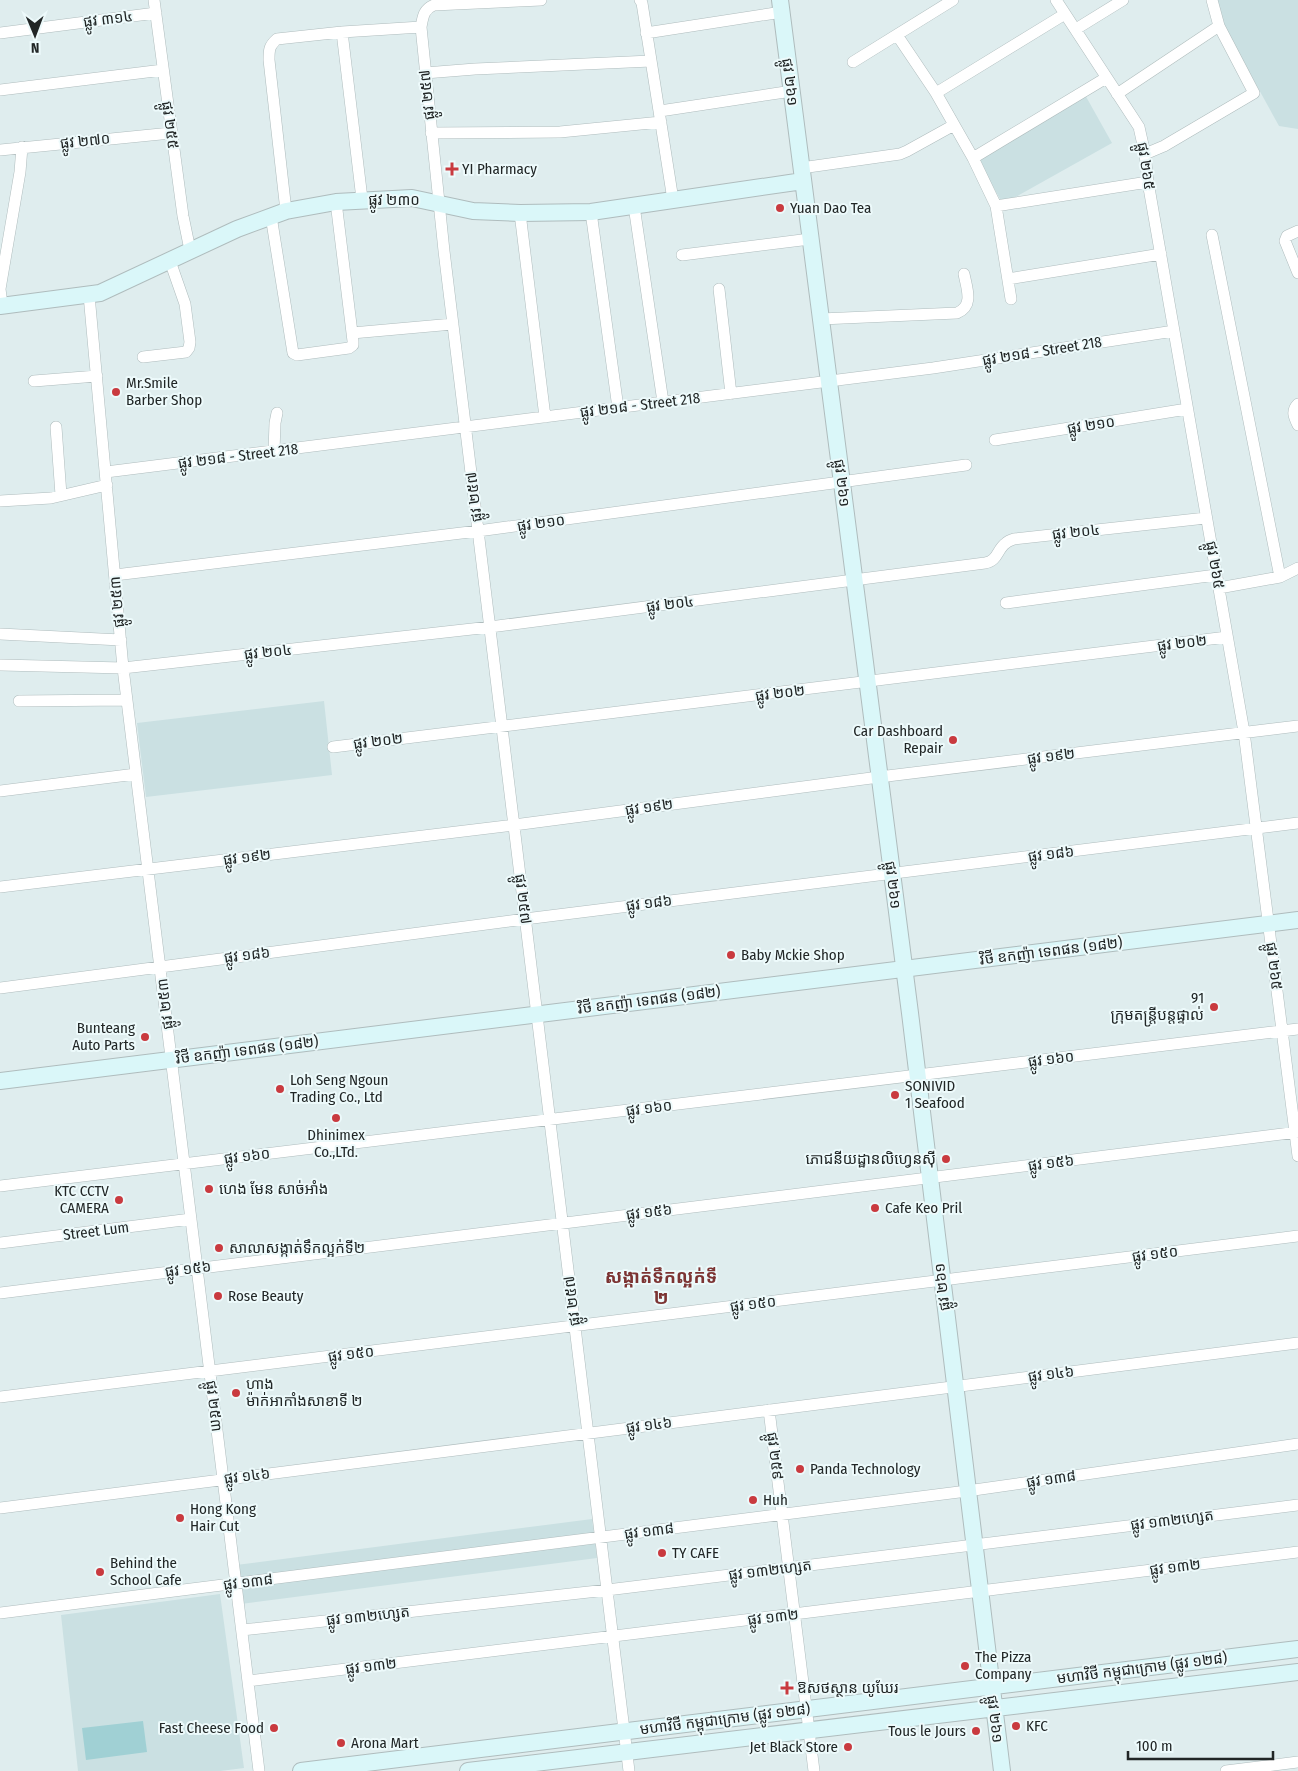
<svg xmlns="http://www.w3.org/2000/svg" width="1298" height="1771" viewBox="0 0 1298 1771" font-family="'Fira Sans Condensed','Noto Sans Khmer',sans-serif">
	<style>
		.built { fill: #cae0e2 }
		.green { fill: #a0d0d4 }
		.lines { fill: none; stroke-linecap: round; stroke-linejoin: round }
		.street-casing { stroke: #afbcbd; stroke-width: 12 }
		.secondary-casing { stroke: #afbcbd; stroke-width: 18 }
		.street { stroke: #fff; stroke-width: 11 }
		.secondary { stroke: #daf7f9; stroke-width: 16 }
		.poi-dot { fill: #c93a3f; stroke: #edfafb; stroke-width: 2 }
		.labels { text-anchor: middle; stroke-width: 4; stroke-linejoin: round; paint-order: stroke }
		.street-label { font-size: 15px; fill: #212626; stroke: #edfafb }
		.poi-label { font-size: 15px; fill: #212626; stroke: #edfafb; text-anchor: start }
		.quarter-label { font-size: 18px; font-weight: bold; fill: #7c3433; stroke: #edfafb }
	</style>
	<rect width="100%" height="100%" fill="#dfedee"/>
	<!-- built -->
	<path class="built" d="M1214,0H1298V129L1279,126L1215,10Z
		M1084,93L1112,143L1003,204L977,159Z
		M324,701L332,775L146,797L137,723Z
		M592,1519L597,1558L241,1604L236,1565Z
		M220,1594L244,1768L220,1771H78L61,1615Z"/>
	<!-- green -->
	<path class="green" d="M143,1721L147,1752L86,1760L82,1728Z"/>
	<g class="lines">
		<!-- street casing -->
		<g class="street-casing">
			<path id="street" d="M154,0L183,216L190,250
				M541,0L434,5C424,9 423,16 421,27L444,251L629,1771
				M640,0L642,3L673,200
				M1056,0L1139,127L1145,154L1148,182L1244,732L1298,1156
				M1076,29L1123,0
				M342,32L362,199
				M0,33L156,13
				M646,33L782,12
				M897,35L936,93L973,158L996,206L1011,299
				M853,62L953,0
				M425,73L475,69L651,61
				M0,90L163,70
				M936,93L1065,14
				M1117,94L1219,26
				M660,111L792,91
				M431,133L560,132L661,122
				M0,150L171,133
				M1145,154L1164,146L1254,93L1219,26L1212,0
				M973,158L1106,78
				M801,168L900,154L907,151L954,125
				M634,206L663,402
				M996,206L1148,182
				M286,211L269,60C269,50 269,46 277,39L342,32L421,27
				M591,212L618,408
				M520,213L545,417
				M271,216L293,353L297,355L349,348L353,345V341L336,202
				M1298,231L1287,236L1285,241L1298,273
				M1212,235L1280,577
				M682,255L810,239
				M1008,279L1161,254
				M719,289L731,394
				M89,295L123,668L259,1771
				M2,305L0,289L20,172L22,147
				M821,319L957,313C974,306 967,289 964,274
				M352,333L453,324
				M143,357L186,352L189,348L190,342L185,304L170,261
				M34,381L97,376
				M1298,404C1291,411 1294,417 1298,425
				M56,427L61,495
				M995,440L1187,409
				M274,451L275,423L277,413
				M106,472L933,368L1174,331
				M0,501L51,498L107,485
				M115,575L478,531L966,465
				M1219,588L1280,577L1298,568
				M1006,603L1216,575
				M0,634L121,640
				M1,665L123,668L490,627L985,563C998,561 997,549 1006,543C1008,541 1011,540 1014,539L1206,518
				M19,701L127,700
				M333,747L1227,637
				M0,791L136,774
				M0,887L514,825L879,777L1298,726
				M0,988L525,919L1298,823
				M0,1186L1298,1029
				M0,1243L191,1219
				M0,1293L1298,1132
				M0,1397L1298,1236
				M769,1410L814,1771
				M0,1508L1298,1343
				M0,1613L967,1491L1298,1444
				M242,1630L607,1590L1298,1505
				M248,1681L1298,1552
				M1226,1771L1298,1762"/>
		</g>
		<!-- secondary casing -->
		<g class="secondary-casing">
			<path id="secondary" d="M780,0L910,1013L1002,1771
				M0,306L100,293L237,229L286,211L336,202L412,198L473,211L520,213L591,212L803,181
				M0,1081L1298,920
				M301,1771L1298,1649
				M468,1771L1298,1672"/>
		</g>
		<!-- street -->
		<use href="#street" class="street"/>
		<!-- secondary -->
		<use href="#secondary" class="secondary"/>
	</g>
	<!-- markers -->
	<g class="poi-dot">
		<path d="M449.5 161.5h5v5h5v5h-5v5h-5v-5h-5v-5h5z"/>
		<circle cx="780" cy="208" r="5"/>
		<circle cx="116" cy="392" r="5"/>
		<circle cx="953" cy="740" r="5"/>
		<circle cx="731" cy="955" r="5"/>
		<circle cx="1214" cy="1007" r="5"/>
		<circle cx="145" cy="1037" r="5"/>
		<circle cx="280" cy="1089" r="5"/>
		<circle cx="895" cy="1095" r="5"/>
		<circle cx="336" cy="1118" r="5"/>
		<circle cx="946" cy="1159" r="5"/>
		<circle cx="209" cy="1189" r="5"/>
		<circle cx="119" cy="1200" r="5"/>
		<circle cx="875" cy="1208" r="5"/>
		<circle cx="219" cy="1248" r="5"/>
		<circle cx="218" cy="1296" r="5"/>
		<circle cx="236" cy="1393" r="5"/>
		<circle cx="800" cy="1469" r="5"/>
		<circle cx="753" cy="1500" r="5"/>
		<circle cx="180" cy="1518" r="5"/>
		<circle cx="662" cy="1553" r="5"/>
		<circle cx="100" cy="1572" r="5"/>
		<circle cx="965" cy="1666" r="5"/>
		<path d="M784.5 1680.5h5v5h5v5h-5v5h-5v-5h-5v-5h5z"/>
		<circle cx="1016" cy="1726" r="5"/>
		<circle cx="274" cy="1728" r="5"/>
		<circle cx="976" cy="1731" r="5"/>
		<circle cx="341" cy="1743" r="5"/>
		<circle cx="848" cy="1747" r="5"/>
	</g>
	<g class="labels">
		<!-- street labels -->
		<g class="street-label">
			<text transform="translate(108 19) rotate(-7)" y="5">ផ្លូវ ៣១៤</text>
			<text transform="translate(790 82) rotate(83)" y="5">ផ្លូវ ២៦១</text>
			<text transform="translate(427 95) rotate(-96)" y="5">ផ្លូវ ២៥៧</text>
			<text transform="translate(170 125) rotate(82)" y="5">ផ្លូវ ២៥៥</text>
			<text transform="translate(85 141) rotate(-6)" y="5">ផ្លូវ ២៧០</text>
			<text transform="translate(1146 166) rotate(81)" y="5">ផ្លូវ ២៦៥</text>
			<text x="394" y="205">ផ្លូវ ២៣០</text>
			<text transform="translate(1042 351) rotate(-9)" y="5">ផ្លូវ ២១៨ - Street 218</text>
			<text transform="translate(640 405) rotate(-7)" y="5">ផ្លូវ ២១៨ - Street 218</text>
			<text transform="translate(1091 425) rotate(-9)" y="5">ផ្លូវ ២១០</text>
			<text transform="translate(238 456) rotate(-7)" y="5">ផ្លូវ ២១៨ - Street 218</text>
			<text transform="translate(842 483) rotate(83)" y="5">ផ្លូវ ២៦១</text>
			<text transform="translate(474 497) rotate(-97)" y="5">ផ្លូវ ២៥៧</text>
			<text transform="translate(541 523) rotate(-8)" y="5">ផ្លូវ ២១០</text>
			<text transform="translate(1076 532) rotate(-6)" y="5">ផ្លូវ ២០៤</text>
			<text transform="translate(1215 565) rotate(80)" y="5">ផ្លូវ ២៦៥</text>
			<text transform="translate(117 602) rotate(-95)" y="5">ផ្លូវ ២៥៣</text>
			<text transform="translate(670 604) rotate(-7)" y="5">ផ្លូវ ២០៤</text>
			<text transform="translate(1182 643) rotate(-7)" y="5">ផ្លូវ ២០២</text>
			<text transform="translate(268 652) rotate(-6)" y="5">ផ្លូវ ២០៤</text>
			<text transform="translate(780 693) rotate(-7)" y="5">ផ្លូវ ២០២</text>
			<text transform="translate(378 741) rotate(-7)" y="5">ផ្លូវ ២០២</text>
			<text transform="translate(1051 756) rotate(-7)" y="5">ផ្លូវ ១៩២</text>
			<text transform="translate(649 807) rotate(-8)" y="5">ផ្លូវ ១៩២</text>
			<text transform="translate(1051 854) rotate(-7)" y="5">ផ្លូវ ១៨៦</text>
			<text transform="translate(247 857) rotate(-7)" y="5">ផ្លូវ ១៩២</text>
			<text transform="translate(893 885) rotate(83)" y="5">ផ្លូវ ២៦១</text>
			<text transform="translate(523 899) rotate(83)" y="5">ផ្លូវ ២៥៧</text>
			<text transform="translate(649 903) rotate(-7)" y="5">ផ្លូវ ១៨៦</text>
			<text transform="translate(1051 951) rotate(-7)" y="5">វិថី ឧកញ៉ា ទេពផន (១៨២)</text>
			<text transform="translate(247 955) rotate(-7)" y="5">ផ្លូវ ១៨៦</text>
			<text transform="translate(1274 966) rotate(83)" y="5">ផ្លូវ ២៦៥</text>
			<text transform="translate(649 1000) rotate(-7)" y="5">វិថី ឧកញ៉ា ទេពផន (១៨២)</text>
			<text transform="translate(165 1004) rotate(-97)" y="5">ផ្លូវ ២៥៣</text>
			<text transform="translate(247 1050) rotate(-7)" y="5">វិថី ឧកញ៉ា ទេពផន (១៨២)</text>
			<text transform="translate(1051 1059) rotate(-7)" y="5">ផ្លូវ ១៦០</text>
			<text transform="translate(649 1108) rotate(-7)" y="5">ផ្លូវ ១៦០</text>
			<text transform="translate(247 1156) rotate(-7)" y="5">ផ្លូវ ១៦០</text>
			<text transform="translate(1051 1163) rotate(-7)" y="5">ផ្លូវ ១៥៦</text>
			<text transform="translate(649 1212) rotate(-7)" y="5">ផ្លូវ ១៥៦</text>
			<text transform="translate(96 1231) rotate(-7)" y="5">Street Lum</text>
			<text transform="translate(1155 1254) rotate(-7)" y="5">ផ្លូវ ១៥០</text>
			<text transform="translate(188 1269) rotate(-7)" y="5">ផ្លូវ ១៥៦</text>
			<text transform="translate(942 1287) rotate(-97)" y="5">ផ្លូវ ២៦១</text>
			<text transform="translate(572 1301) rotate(-97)" y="5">ផ្លូវ ២៥៧</text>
			<text transform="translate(753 1304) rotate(-7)" y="5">ផ្លូវ ១៥០</text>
			<text transform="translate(351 1354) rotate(-7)" y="5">ផ្លូវ ១៥០</text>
			<text transform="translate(1051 1374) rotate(-7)" y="5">ផ្លូវ ១៤៦</text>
			<text transform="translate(214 1406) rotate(83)" y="5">ផ្លូវ ២៥៣</text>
			<text transform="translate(649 1425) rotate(-7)" y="5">ផ្លូវ ១៤៦</text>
			<text transform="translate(775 1456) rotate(83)" y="5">ផ្លូវ ២៥៩</text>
			<text transform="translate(247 1476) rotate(-7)" y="5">ផ្លូវ ១៤៦</text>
			<text transform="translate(1051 1479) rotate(-8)" y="5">ផ្លូវ ១៣៨</text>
			<text transform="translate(1172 1520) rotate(-7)" y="5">ផ្លូវ ១៣២ហ្សេត</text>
			<text transform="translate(649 1531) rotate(-7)" y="5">ផ្លូវ ១៣៨</text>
			<text transform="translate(1175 1567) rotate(-7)" y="5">ផ្លូវ ១៣២</text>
			<text transform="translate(770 1570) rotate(-7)" y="5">ផ្លូវ ១៣២ហ្សេត</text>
			<text transform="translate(248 1582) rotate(-7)" y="5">ផ្លូវ ១៣៨</text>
			<text transform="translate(368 1616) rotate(-6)" y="5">ផ្លូវ ១៣២ហ្សេត</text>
			<text transform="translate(773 1617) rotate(-7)" y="5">ផ្លូវ ១៣២</text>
			<text transform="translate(371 1666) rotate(-7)" y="5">ផ្លូវ ១៣២</text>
			<text transform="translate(1142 1668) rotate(-7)" y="5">មហាវិថី កម្ពុជាក្រោម (ផ្លូវ ១២៨)</text>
			<text transform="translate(725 1719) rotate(-7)" y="5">មហាវិថី កម្ពុជាក្រោម (ផ្លូវ ១២៨)</text>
			<text transform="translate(995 1719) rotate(83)" y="5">ផ្លូវ ២៦១</text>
		</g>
		<!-- poi labels -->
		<g class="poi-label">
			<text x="462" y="174">YI Pharmacy</text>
			<text x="790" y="213">Yuan Dao Tea</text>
			<text x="126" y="388">Mr.Smile<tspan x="126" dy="17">Barber Shop</tspan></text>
			<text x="943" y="736" text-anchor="end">Car Dashboard<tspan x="943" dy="17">Repair</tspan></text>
			<text x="741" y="960">Baby Mckie Shop</text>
			<text x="1204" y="1003" text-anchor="end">91<tspan x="1204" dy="17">ក្រុមតន្រ្តីបន្តផ្ទាល់</tspan></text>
			<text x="135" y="1033" text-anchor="end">Bunteang<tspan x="135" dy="17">Auto Parts</tspan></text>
			<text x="290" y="1085">Loh Seng Ngoun<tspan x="290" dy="17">Trading Co., Ltd</tspan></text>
			<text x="905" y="1091">SONIVID<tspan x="905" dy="17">1 Seafood</tspan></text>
			<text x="336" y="1140" text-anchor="middle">Dhinimex<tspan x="336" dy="17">Co.,LTd.</tspan></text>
			<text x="936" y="1164" text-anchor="end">ភោជនីយដ្ឋានលិហ្វេនសុី</text>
			<text x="219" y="1194">ហេង មែន សាច់អាំង</text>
			<text x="109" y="1196" text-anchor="end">KTC CCTV<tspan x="109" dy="17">CAMERA</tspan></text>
			<text x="885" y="1213">Cafe Keo Pril</text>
			<text x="229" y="1253">សាលាសង្កាត់ទឹកល្អក់ទី២</text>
			<text x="228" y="1301">Rose Beauty</text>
			<text x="246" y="1389">ហាង<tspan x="246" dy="17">ម៉ាក់អាកាំងសាខាទី ២</tspan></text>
			<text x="810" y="1474">Panda Technology</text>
			<text x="763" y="1505">Huh</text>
			<text x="190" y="1514">Hong Kong<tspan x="190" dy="17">Hair Cut</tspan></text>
			<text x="672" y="1558">TY CAFE</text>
			<text x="110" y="1568">Behind the<tspan x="110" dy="17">School Cafe</tspan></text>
			<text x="975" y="1662">The Pizza<tspan x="975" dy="17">Company</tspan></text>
			<text x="797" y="1693">ឱសថស្ថាន យូឃែរ</text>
			<text x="1026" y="1731">KFC</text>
			<text x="264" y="1733" text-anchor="end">Fast Cheese Food</text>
			<text x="966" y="1736" text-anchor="end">Tous le Jours</text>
			<text x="351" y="1748">Arona Mart</text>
			<text x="838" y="1752" text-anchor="end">Jet Black Store</text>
		</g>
		<!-- quarter labels -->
		<g class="quarter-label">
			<text x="661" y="1283">សង្កាត់ទឹកល្អក់ទី<tspan x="661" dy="21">២</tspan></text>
		</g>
	</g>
	<!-- north arrow -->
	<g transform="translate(35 35) rotate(179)" stroke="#edfafb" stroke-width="4" paint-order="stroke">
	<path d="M0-4L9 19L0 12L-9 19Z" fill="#212626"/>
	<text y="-8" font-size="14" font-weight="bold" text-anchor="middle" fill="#212626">N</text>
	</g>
	<!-- scale -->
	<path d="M1128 1751v8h145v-8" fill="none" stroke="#212626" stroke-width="2.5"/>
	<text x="1136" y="1751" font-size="15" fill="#212626" stroke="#edfafb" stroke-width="4" paint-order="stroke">100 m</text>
</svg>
